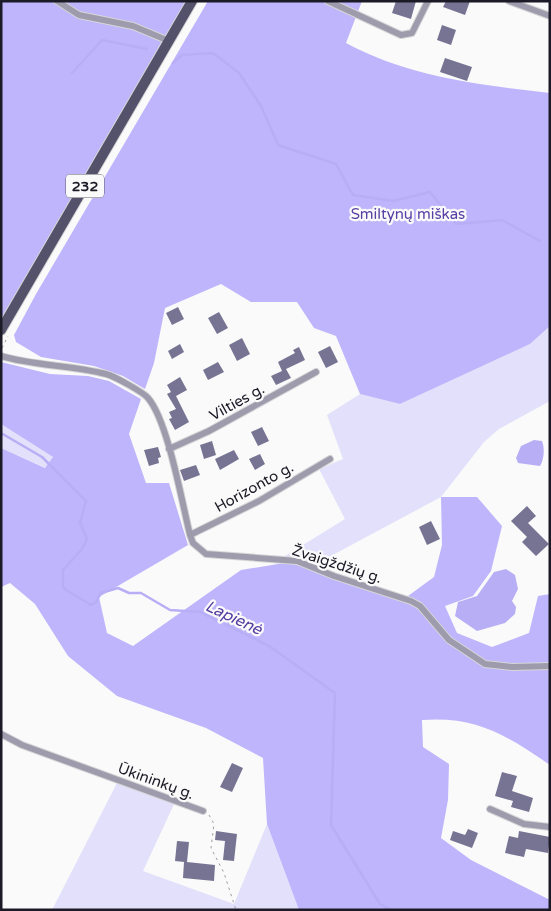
<svg xmlns="http://www.w3.org/2000/svg" width="551" height="911" viewBox="0 0 551 911" font-family="'Varela Round',sans-serif">
	<style>
		.green { fill: #e2e0fa }
		.forest { fill: #beb5fc }
		.water { fill: #b7aef5 }
		.lines { fill: none; stroke-linecap: round; stroke-linejoin: round }
		.stream { stroke: #b7aef5; stroke-width: 2.5 }
		.building { fill: #777493 }
		.street-casing { stroke: #d6d6d8; stroke-width: 8 }
		.primary-casing { stroke: #d6d6d8; stroke-width: 12 }
		.path { stroke: #9e9da2; stroke-width: 1; stroke-dasharray: 2.5 4; stroke-linecap: butt }
		.street { stroke: #9e9cac; stroke-width: 6 }
		.primary { stroke: #54516a; stroke-width: 10 }
		.labels { text-anchor: middle; stroke-width: 4.5; stroke-linejoin: round; paint-order: stroke }
		.shield { fill: #fafafa; stroke: #5e5d66; stroke-width: 1 }
		.shield-label { font-size: 14px; font-weight: bold; fill: #1b1a26 }
		.park-label { font-size: 15px; fill: #573fa4; stroke: #fafafa }
		.street-label { font-size: 15px; fill: #1b1a26; stroke: #fafafa }
		.water-label { font-size: 16px; font-style: italic; fill: #553da1; stroke: #fafafa }
	</style>
	<rect width="100%" height="100%" fill="#fafafa"/>
	<!-- green -->
	<path class="green" d="M550,326V401L499,429L484,442L441,497L314,565L285,556L345,519L319,469L343,459L327,415L360,394L400,404L530,344Z
		M1,424L53,457L46,468L1,448Z
		M118,781L175,802L143,871L234,904L267,824L299,910H52Z"/>
	<!-- forest -->
	<path class="forest" d="M1,1H186L1,321Z
		M208,1H362L346,43C409,77 480,85 550,93V326L530,344L400,404L360,394L336,336L314,328L297,302H251L221,284L165,308L154,363L145,389L123,376L94,366L41,357L16,342L14,335L36,294Z
		M1,362L50,374L88,376L109,381L141,399L129,434L146,483H169L188,545L99,597L107,633L133,646L241,570L290,562L406,601L408,596L434,577L442,545L441,497H477L502,526L491,571L473,596L445,606L457,633L492,647L529,633L538,596L550,594V765C506,735 477,716 422,720L423,747L449,764L448,800L441,838L471,860L550,900V910H299L267,824L263,758L206,728L117,696L68,656L35,604L10,583L1,587V448L45,468L53,457L1,424Z"/>
	<!-- water -->
	<path class="water" d="M534,440L542,441C545,448 544,460 540,466L518,463L516,458L521,446Z
		M506,569L515,575L518,589L512,601L516,607L515,614L505,623L477,631L455,616L458,602L477,596L494,572Z"/>
	<g class="lines">
		<!-- stream -->
		<path class="stream" d="M173,63L182,55L213,53L239,73L261,106L278,145L336,164L353,195L393,201L430,192L456,224L502,220L540,241
			M72,73L102,40L147,49
			M1,433L42,457L86,501L80,523L87,539L82,549L63,570V587L66,590L91,605L96,602L101,593L118,588L129,593H141L170,610L200,612L269,646L335,693L331,825L380,904L391,910"/>
	</g>
	<!-- building -->
	<path class="building" d="M396,1H416L411,19L392,13Z
		M446,1H470L465,15L443,7Z
		M442,25L456,30L451,45L437,40Z
		M445,58L472,67L467,81L440,72Z
		M178,307L184,319L172,325L166,313Z
		M219,312L228,328L217,334L208,318Z
		M242,338L250,354L237,361L229,345Z
		M180,344L184,352L172,359L168,351Z
		M330,346L338,362L326,368L318,352Z
		M299,347L305,360L286,369L291,378L276,385L271,376L282,371L278,362L295,353L293,350Z
		M218,362L224,372L208,380L203,370Z
		M180,377L187,390L176,396L189,422L175,430L169,419L172,418L169,412L176,409L167,394L171,392L167,385Z
		M262,427L269,441L258,446L251,432Z
		M212,441L216,455L204,459L200,445Z
		M158,447L161,457L158,458L159,463L149,466L144,450Z
		M234,450L239,459L220,470L215,459Z
		M260,454L265,464L255,470L249,459Z
		M196,465L200,475L184,481L180,470Z
		M527,506L536,516L528,523L549,544L536,556L522,542L527,537L511,521Z
		M431,521L440,539L427,545L419,527Z
		M232,763L243,768L232,792L220,787Z
		M502,772L517,776L512,791L533,798L529,812L511,807L513,801L495,796Z
		M468,829L478,833L472,848L450,840L453,831L465,835Z
		M216,831L237,834L234,861L223,860L225,841L215,840Z
		M519,831L550,837L548,853L526,849L524,857L505,853L509,836L518,838Z
		M177,841L189,842L187,862L215,865L214,881L183,878L184,862L175,861Z"/>
	<g class="lines">
		<!-- street casing -->
		<g class="street-casing">
			<path id="street" d="M57,1L79,15L133,26L169,41
				M328,1L401,35L412,33L428,1
				M509,1L550,16
				M1,356C35,366 71,365 106,374C114,376 143,392 148,398C168,421 182,503 190,535L193,543L206,554L297,561L334,576L411,601L420,606L449,640L485,664L512,667L550,666
				M169,449L209,431L316,372
				M190,535L259,501L330,459
				M1,734L22,745L203,811
				M490,809L524,824L550,827"/>
		</g>
		<!-- primary casing -->
		<g class="primary-casing">
			<path id="primary" d="M1,330L192,1"/>
		</g>
		<!-- path -->
		<path class="path" d="M2,348L8,336
			M209,815L214,824L211,848L224,873L236,910"/>
		<!-- street -->
		<use href="#street" class="street"/>
		<!-- primary -->
		<use href="#primary" class="primary"/>
	</g>
	<g class="labels">
		<!-- shield labels -->
		<rect class="shield" x="66" y="174.5" width="38" height="23" rx="4"/>
		<g class="shield-label">
			<text x="85" y="191">232</text>
		</g>
		<!-- park labels -->
		<g class="park-label">
			<text x="408" y="219">Smiltynų miškas</text>
		</g>
		<!-- street labels -->
		<g class="street-label">
			<text transform="translate(237 402) rotate(-29)" y="5">Vilties g.</text>
			<text transform="translate(254 487) rotate(-29)" y="5">Horizonto g.</text>
			<text transform="translate(337 564) rotate(18)" y="5">Žvaigždžių g.</text>
			<text transform="translate(156 781) rotate(20)" y="5">Ūkininkų g.</text>
		</g>
		<!-- water labels -->
		<g class="water-label">
			<text transform="translate(234 617) rotate(25)" y="6">Lapienė</text>
		</g>
	</g>
	<!-- border -->
	<rect width="551" height="911" fill="none" stroke="#1b1a26" stroke-width="5"/>
</svg>
